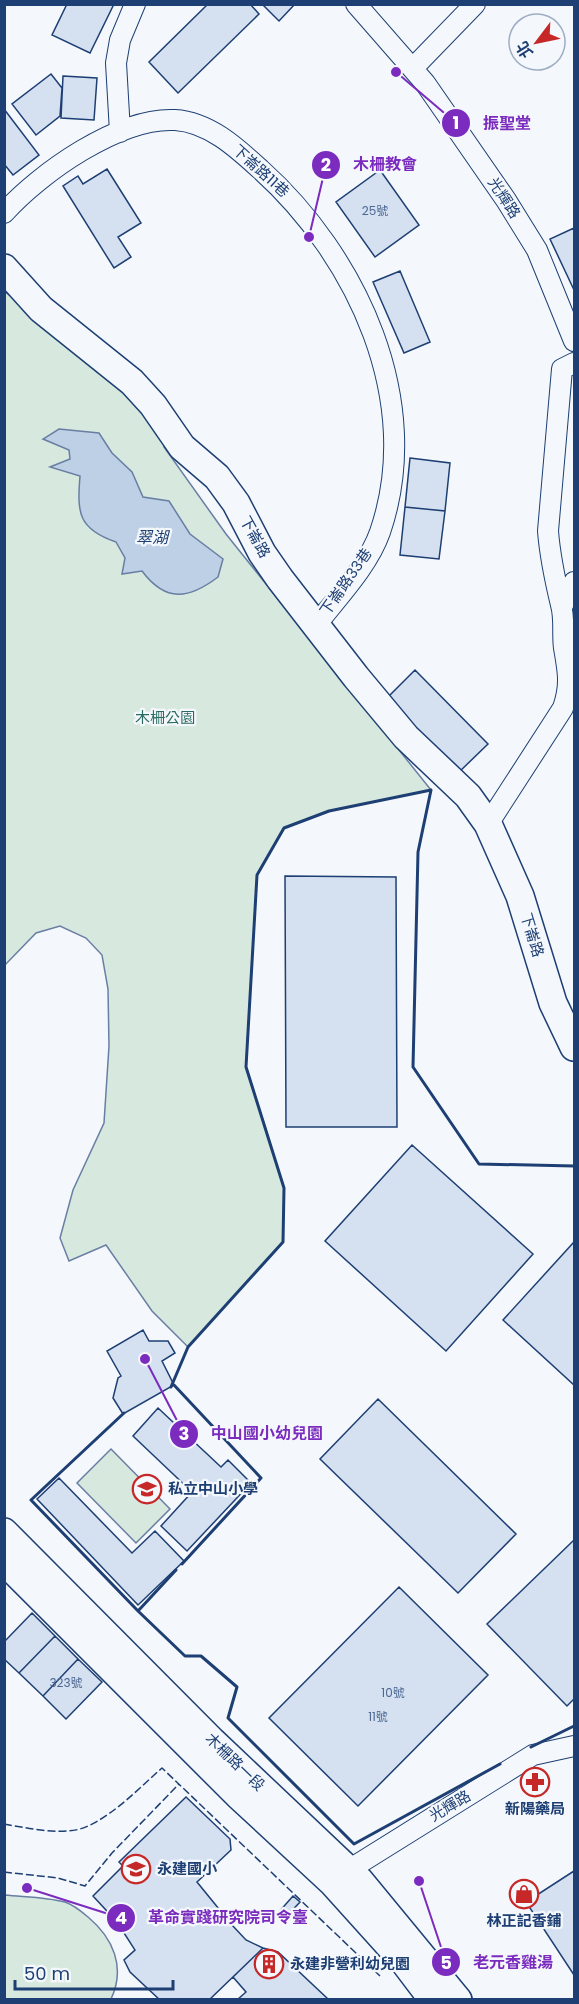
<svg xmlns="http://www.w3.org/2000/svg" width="579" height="2004" viewBox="0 0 579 2004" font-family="Poppins,'Noto Sans TC',sans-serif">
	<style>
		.green { fill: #d7e8df; stroke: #687fa3; stroke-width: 1.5 }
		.water { fill: #bed0e5; stroke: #687fa3; stroke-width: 1.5 }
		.building { fill: #d5e0f0; stroke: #1d3f73; stroke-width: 1.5 }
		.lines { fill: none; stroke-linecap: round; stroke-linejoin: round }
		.street-casing { stroke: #1d3f73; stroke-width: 22 }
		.secondary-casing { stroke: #1d3f73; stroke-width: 30 }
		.street { stroke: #f4f7fb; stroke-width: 20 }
		.secondary { stroke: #f4f7fb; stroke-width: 27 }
		.fence { stroke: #1d3f73; stroke-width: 1.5; stroke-dasharray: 8 3; stroke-linecap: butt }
		.wall { stroke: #1d3f73; stroke-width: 3 }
		.labels { text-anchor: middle; stroke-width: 4.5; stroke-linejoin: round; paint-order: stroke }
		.number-label { font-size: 12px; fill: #4b6792 }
		.street-label { font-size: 15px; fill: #1d3f73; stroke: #f4f7fb }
		.park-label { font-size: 15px; fill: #2c6c60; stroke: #f4f7fb }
		.poi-label { font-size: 15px; font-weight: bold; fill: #1d3f73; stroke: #f4f7fb; text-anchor: start }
		.water-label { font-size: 16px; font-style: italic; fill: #1d3f73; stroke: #f4f7fb }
		.leader { fill: none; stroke: #7b2cbf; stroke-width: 2 }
		.callout-dot { fill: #7b2cbf; stroke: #f4f7fb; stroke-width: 2 }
		.mark-label { font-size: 18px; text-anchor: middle; font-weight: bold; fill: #fff }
		.callout-label { font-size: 16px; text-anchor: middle; font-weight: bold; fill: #7b2cbf; stroke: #f4f7fb; stroke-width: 4.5; stroke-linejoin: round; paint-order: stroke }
	</style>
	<rect width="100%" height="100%" fill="#f4f7fb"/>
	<!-- green -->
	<path class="green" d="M5,292L81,347L163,431L164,447L226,534L431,790L329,811L284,828L257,875L246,1066L284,1188L283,1242L188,1347L152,1311L106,1245L69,1261L60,1238L73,1190L104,1123L109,1046L108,989L102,955L86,938L60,926L36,933L5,965Z
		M111,1449L170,1509L136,1543L77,1483Z
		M5,1895C24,1897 46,1897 65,1902C74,1905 81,1911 88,1917C113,1938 126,1967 111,1999H5Z"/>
	<!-- water -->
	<path class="water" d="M59,429L99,433L112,453L132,472L143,497L169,501L190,534L223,559L218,577C189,599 166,603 142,571L122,574L125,558L116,542C78,529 77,513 80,476L50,467L70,459L69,450L43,439Z"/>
	<!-- building -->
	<path class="building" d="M67,4H114L90,53L52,35Z
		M208,4H250L259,14L178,93L149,62Z
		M262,4H295L279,21Z
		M51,74L62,88L60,116L36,135L12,104Z
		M63,76L97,78L94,120L61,118Z
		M4,109L39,155L13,175L4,164Z
		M107,169L141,223L118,237L131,257L114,268L63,186L78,176L83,184Z
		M380,170L419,225L375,257L336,202Z
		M574,228V290L550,239Z
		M400,271L430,342L404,353L373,282Z
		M410,458L450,463L445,511L405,507Z
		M405,507L445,511L439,559L400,555Z
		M415,670L488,744L457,774L384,701Z
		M285,876L396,877L397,1127H286Z
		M412,1145L533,1254L446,1351L325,1241Z
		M574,1242V1385L503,1320Z
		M143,1330L149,1341H168L175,1353L162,1361L174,1385L123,1414L113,1398L118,1378L121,1376L107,1351Z
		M378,1399L516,1534L458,1593L320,1459Z
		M158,1408L221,1467L228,1460L251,1483L187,1551L161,1526L192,1492L133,1436Z
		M59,1478L132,1553L155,1531L184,1561L138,1605L37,1499Z
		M574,1540V1699L567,1706L487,1624Z
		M399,1587L488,1675L358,1806L269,1718Z
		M32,1613L55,1636L19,1673L4,1659V1642Z
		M55,1636L78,1659L43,1696L19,1673Z
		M78,1659L102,1682L66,1719L43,1696Z
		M186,1797L230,1839L231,1850L197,1882L232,1925L246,1940L263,1948L209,2000H160L130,1972L124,1960L135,1950L117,1922L93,1896L123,1866L119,1862Z
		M574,1871V1975L526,1902Z
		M293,1896L300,1902L284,1919L278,1913Z
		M263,1948L278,1952L328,1999L237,2000L246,1992L233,1977Z"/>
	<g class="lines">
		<!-- street casing -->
		<g class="street-casing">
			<path id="street" d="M356,4L425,83L506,200L537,250L574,341
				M413,68L475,4
				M120,132L116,63L120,40L135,4
				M4,213C40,173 119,117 175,120C209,122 237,148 260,169C357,256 425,401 380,532C368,566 338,597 316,625
				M562,607L574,582
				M488,824L563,708C571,685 568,671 564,648C562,634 565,619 561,605C555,580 550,557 548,531L562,369L574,363
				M339,1876L533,1755L574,1746"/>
		</g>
		<!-- secondary casing -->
		<g class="secondary-casing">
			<path id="secondary" d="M4,268L41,309L132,382L153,405L182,447L217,477L236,503L262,553L280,579L356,677L406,737L468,796L488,824L520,896L553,1003L574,1047
				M4,1532L212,1741L360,1881L458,2000
				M4,1561L238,1795L332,1882L405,1963L433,2000"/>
		</g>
		<!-- street -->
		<use href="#street" class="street"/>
		<!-- secondary -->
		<use href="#secondary" class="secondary"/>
		<!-- fence -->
		<path class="fence" d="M4,1824C27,1828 66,1837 88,1826C116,1813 139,1788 162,1768L380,1976
			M4,1872L58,1878L85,1886L112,1853L179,1784"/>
		<!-- wall -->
		<path class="wall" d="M174,1385L261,1478L182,1564
			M171,1387L188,1347L283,1242L284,1188L246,1067L257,875L284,828L329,811L431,790L418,852L413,1067L479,1164L574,1166
			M124,1413L31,1500L138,1611L185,1656H201L237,1687L228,1718L354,1844L500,1764
			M138,1611L176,1570
			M531,1747L574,1726"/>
	</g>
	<!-- icons -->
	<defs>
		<g id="school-ring" transform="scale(1.5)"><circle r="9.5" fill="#f4f7fb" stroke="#c62828" stroke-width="1.5"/><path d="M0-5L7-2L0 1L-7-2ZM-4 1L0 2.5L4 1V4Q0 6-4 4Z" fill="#c62828"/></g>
		<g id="pharmacy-ring" transform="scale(1.5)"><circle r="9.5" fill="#f4f7fb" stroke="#c62828" stroke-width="1.5"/><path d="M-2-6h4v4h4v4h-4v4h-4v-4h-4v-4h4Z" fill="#c62828"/></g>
		<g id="shop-ring" transform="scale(1.5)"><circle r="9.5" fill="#f4f7fb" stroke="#c62828" stroke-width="1.5"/><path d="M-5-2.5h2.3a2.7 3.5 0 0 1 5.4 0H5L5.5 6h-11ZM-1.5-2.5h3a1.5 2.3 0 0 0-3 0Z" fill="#c62828"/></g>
		<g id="building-ring" transform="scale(1.5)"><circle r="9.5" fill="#f4f7fb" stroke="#c62828" stroke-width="1.5"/><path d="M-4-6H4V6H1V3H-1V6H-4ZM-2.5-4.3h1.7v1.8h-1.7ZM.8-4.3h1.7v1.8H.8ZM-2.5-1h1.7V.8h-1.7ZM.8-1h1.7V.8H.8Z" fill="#c62828"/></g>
	</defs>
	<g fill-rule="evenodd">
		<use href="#school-ring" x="147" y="1489"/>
		<use href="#pharmacy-ring" x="535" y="1782"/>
		<use href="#school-ring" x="136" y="1869"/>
		<use href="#shop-ring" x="524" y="1894"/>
		<use href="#building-ring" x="269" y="1964"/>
	</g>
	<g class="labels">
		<!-- number labels -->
		<g class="number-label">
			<text x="375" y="215">25號</text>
			<text x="66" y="1687">323號</text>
			<text x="393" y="1697">10號</text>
			<text x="378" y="1721">11號</text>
		</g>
		<!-- street labels -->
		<g class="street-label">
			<text transform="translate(261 171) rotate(42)" y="5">下崙路11巷</text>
			<text transform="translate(504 198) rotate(57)" y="5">光輝路</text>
			<text transform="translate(255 537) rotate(61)" y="5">下崙路</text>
			<text transform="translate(346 582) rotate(-55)" y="5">下崙路33巷</text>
			<text transform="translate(532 935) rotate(73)" y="5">下崙路</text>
			<text transform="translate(235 1762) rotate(44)" y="5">木柵路一段</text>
			<text transform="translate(450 1806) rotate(-31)" y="5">光輝路</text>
		</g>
		<!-- park labels -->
		<g class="park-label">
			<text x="165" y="723">木柵公園</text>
		</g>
		<!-- poi labels -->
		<g class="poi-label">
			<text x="168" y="1494">私立中山小學</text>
			<text x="535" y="1814" text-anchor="middle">新陽藥局</text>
			<text x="157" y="1874">永建國小</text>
			<text x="524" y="1926" text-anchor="middle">林正記香鋪</text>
			<text x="290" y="1969">永建非營利幼兒園</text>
		</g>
		<!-- water labels -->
		<g class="water-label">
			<text x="152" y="543">翠湖</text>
		</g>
	</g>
	<!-- callouts -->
	<path class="leader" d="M396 72L456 123M309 237L326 165M145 1359L184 1434M27 1888L121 1918M419 1881L446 1962"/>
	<g class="callout-dot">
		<circle cx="396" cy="72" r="6"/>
		<circle cx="309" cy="237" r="6"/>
		<circle cx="145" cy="1359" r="6"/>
		<circle cx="27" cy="1888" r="6"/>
		<circle cx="419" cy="1881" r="6"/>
		<circle cx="456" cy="123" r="15"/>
		<circle cx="326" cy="165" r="15"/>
		<circle cx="184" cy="1434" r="15"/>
		<circle cx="121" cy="1918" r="15"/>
		<circle cx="446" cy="1962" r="15"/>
	</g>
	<g class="mark-label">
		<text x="456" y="129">1</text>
		<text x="326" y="171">2</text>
		<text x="184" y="1440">3</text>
		<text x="121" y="1924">4</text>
		<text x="446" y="1969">5</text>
	</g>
	<g class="callout-label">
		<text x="507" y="129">振聖堂</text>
		<text x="385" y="170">木柵教會</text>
		<text x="267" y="1439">中山國小幼兒園</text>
		<text x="228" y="1923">革命實踐研究院司令臺</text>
		<text x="513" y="1968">老元香雞湯</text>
	</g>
	<!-- border -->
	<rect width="579" height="2004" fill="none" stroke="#1d3f73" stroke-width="12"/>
	<!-- north arrow -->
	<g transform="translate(537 42) rotate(238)"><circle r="28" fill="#f4f7fb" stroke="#9eadc5" stroke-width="1.5"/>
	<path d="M0-4.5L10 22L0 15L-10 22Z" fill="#c62828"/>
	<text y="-9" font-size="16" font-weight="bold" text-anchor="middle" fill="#1d3f73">北</text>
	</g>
	<!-- scale -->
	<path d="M15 1980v9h158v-9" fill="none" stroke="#1d3f73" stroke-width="3"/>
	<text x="24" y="1980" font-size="18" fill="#1d3f73" stroke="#f4f7fb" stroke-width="4.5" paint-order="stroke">50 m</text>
</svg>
